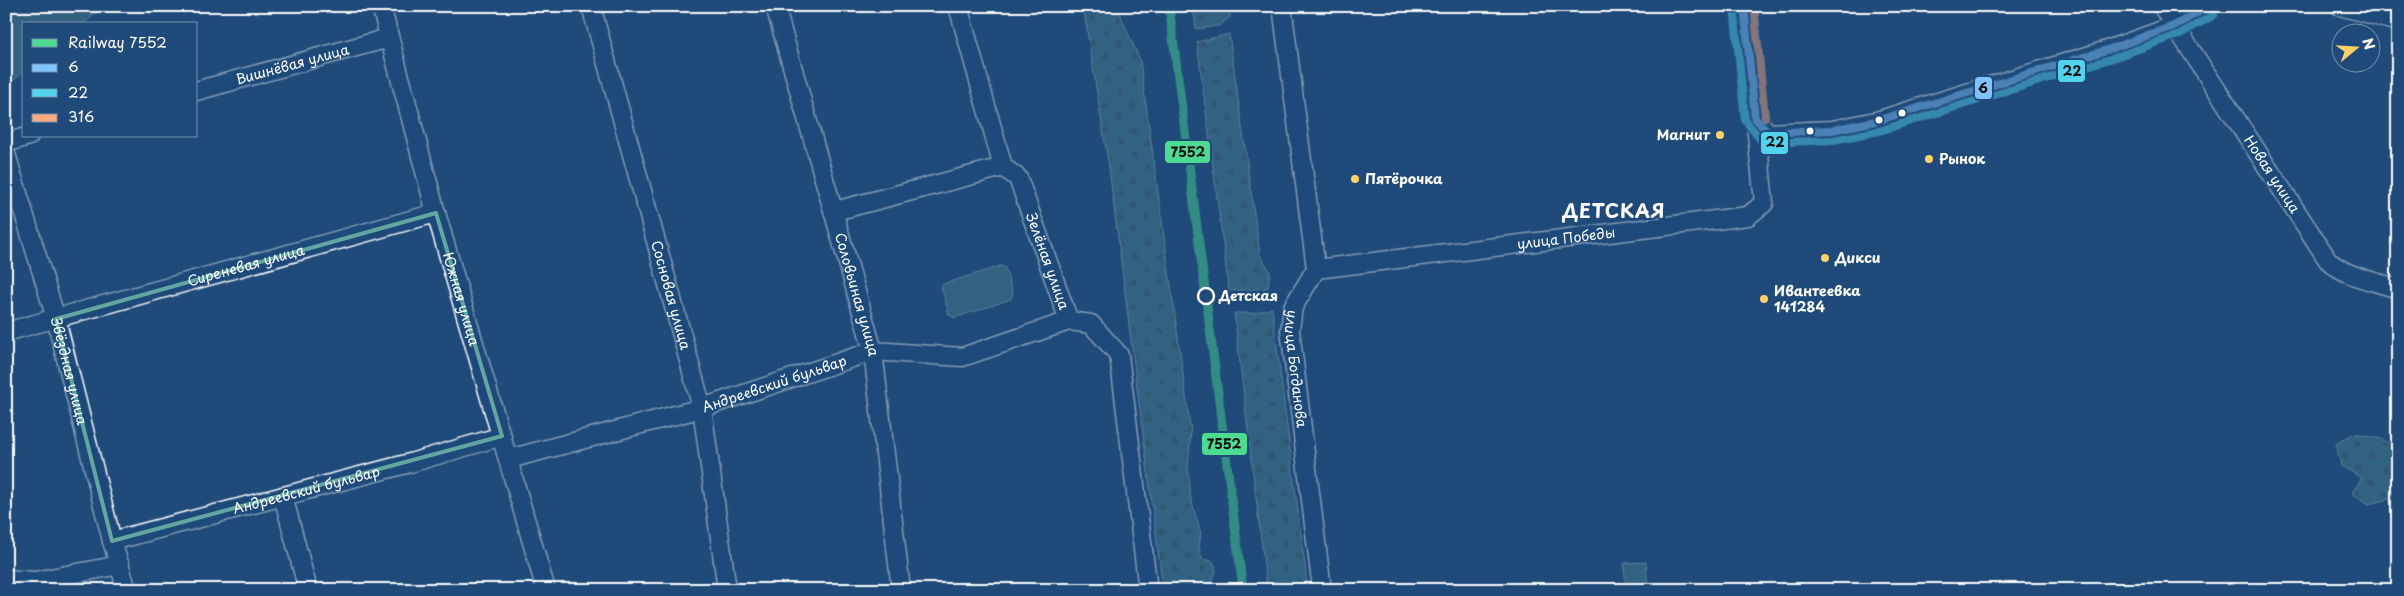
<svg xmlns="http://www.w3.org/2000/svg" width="2404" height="596" viewBox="0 0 2404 596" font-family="'Playpen Sans',sans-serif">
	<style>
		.grass { fill: #4c7e8a; stroke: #a6bec4 }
		.forest { fill: url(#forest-firs); stroke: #a6bec4 }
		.garden { fill: url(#garden-dots); stroke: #a6bec4 }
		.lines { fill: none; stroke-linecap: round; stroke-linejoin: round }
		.minor-casing { stroke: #fff; stroke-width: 21 }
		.minor { stroke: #1f4a7a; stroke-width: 18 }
		.bus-1-casing { stroke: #1f4a7a; stroke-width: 11 }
		.bus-2-casing { stroke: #1f4a7a; stroke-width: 11 }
		.bus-3-casing { stroke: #1f4a7a; stroke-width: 11 }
		.bus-1 { stroke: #80c4ff; stroke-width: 8 }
		.bus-2 { stroke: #53d2ee; stroke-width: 8 }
		.bus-3 { stroke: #ffa980; stroke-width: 8 }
		.rail-1-casing { stroke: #1f4a7a; stroke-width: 12 }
		.rail-1 { stroke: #4ddb92; stroke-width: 9 }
		.marked { fill: none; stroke: #63a6a1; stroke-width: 4; stroke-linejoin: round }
		.bus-dot { fill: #fff; stroke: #1f4a7a; stroke-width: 2 }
		.poi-dot { fill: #ffd166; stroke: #1f4a7a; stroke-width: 2 }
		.stop-dot { fill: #1f4a7a; stroke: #fff; stroke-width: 2.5 }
		.labels { text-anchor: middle; stroke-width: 4.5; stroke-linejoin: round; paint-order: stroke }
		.street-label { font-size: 14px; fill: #fff; stroke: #1f4a7a }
		.poi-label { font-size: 14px; font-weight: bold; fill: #fff; stroke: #1f4a7a; text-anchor: start }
		.stop-label { font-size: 14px; font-weight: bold; fill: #fff; stroke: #1f4a7a; text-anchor: start }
		.district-label { font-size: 19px; font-weight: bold; letter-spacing: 1px; fill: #fff; stroke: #1f4a7a }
		.line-badge { stroke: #1f4a7a; stroke-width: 2 }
		.pale-badge-label { font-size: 14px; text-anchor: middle; font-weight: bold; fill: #111 }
	</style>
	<defs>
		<pattern id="forest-firs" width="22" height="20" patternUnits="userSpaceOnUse" patternTransform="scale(1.25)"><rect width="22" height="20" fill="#4c7e8a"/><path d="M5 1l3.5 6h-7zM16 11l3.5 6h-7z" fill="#4c656b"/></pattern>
		<pattern id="garden-dots" width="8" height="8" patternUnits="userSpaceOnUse" patternTransform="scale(1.25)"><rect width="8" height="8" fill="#4c7e8a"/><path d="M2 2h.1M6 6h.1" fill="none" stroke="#4c656b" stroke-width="1.8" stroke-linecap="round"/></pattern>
	</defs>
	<rect width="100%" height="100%" fill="#1f4a7a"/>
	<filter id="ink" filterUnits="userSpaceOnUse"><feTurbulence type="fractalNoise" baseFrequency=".02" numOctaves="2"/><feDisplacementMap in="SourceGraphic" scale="10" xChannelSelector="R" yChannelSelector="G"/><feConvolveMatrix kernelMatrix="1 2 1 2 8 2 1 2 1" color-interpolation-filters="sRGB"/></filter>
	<g filter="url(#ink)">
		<!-- grass -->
		<path class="grass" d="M1001,266L1005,268L1013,294L1011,299L954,318L949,314L941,287L943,284Z
			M1646,562L1648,590H1626L1624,563Z"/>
		<!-- forest -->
		<path class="forest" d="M1083,6H1118C1123,26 1133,42 1140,61L1191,432L1188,466L1191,500L1201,533L1199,547L1202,559L1213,561L1216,570L1210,590H1163L1109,168Z
			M1193,6H1230V17L1219,26L1196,29Z
			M1229,34L1260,255L1270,271L1268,288L1229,291L1197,42Z
			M1272,308L1308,590H1270L1266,582L1234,313H1254Z
			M2354,433L2381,439L2398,448V497L2369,504L2352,493L2362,478L2341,466L2336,444Z"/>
		<!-- garden -->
		<path class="garden" d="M6,6H104L83,24H24V72L6,86Z"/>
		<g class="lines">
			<!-- minor casing -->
			<g class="minor-casing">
				<g id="minor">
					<path id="s1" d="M381,6L436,213L546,590"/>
					<path id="s2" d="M591,6L702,408L727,590"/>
					<path id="s3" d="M775,6L873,351L901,590"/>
					<path id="s4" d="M958,6L1003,167L1018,178L1069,321L1091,324L1119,355L1148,590"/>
					<path id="s5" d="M1282,6L1316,269L1293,307L1290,330L1322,590"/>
					<path id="s6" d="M2162,6L2328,260C2345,277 2375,281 2398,289"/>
					<path d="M2340,6L2398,22"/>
					<path id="s7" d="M196,91L389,38"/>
					<path d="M1755,118L1768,133L1832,130L1876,121L2110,49L2174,26L2209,6"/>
					<path d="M6,143L29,136"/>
					<path id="s8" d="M6,154L56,319L112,541L127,590"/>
					<path d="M835,211L1003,167"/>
					<path id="s9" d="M1316,269L1748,216L1764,203L1744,6"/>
					<path id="s10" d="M6,332L436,213"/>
					<path id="s11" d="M509,459L702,408L873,351L962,357L1069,321"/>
					<path d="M283,496L308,590"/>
					<path id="s12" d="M112,541L410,463L502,436"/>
					<path d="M6,579L35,581L120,565"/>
				</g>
			</g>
			<!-- minor -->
			<use href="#minor" class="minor"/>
			<!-- bus-1 casing -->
			<g class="bus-1-casing">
				<path id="bus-1" d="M1744,6L1755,118
					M1755,118L1768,133L1832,130L1876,121L2110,49L2174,26L2209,6"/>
			</g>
			<!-- bus-2 casing -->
			<g class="bus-2-casing">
				<path id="bus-2" d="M1734,7L1745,120L1761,140L1767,143L1833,140L1879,131L2113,58L2178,35L2214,15"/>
			</g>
			<!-- bus-3 casing -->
			<g class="bus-3-casing">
				<path id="bus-3" d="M1754,6L1765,117"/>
			</g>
			<!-- bus-1 -->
			<use href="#bus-1" class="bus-1"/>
			<!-- bus-2 -->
			<use href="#bus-2" class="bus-2"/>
			<!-- bus-3 -->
			<use href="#bus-3" class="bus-3"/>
			<!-- rail-1 casing -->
			<g class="rail-1-casing">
				<path id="rail-1" d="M1169,6L1243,590"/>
			</g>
			<!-- rail-1 -->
			<use href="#rail-1" class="rail-1"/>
		</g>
	</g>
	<!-- marked area -->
	<path d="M0 0H2404V596H0ZM436,213L502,436L112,541L56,319Z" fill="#1f4a7a" fill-opacity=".55" fill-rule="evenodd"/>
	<path class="marked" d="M436,213L502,436L112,541L56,319Z"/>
	<!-- markers -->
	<g class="bus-dot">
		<circle cx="1902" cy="113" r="4.5"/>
		<circle cx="1879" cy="120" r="4.5"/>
		<circle cx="1810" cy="131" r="4.5"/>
	</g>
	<g class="poi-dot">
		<circle cx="1720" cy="135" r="5"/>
		<circle cx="1929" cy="159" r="5"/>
		<circle cx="1355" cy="179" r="5"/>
		<circle cx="1825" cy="258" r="5"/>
		<circle cx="1764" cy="299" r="5"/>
	</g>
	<circle class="stop-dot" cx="1206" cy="296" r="8"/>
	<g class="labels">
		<!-- street labels -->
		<g class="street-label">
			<text dy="5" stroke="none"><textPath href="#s7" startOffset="100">Вишнёвая улица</textPath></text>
			<text dy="5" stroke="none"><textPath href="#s6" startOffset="201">Новая улица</textPath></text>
			<text dy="5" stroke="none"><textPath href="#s9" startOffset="252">улица Победы</textPath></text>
			<text dy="5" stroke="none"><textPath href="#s4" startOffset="274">Зелёная улица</textPath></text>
			<text dy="5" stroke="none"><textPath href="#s10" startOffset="249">Сиреневая улица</textPath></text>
			<text dy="5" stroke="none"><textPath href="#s3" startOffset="300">Соловьиная улица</textPath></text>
			<text dy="5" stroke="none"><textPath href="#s2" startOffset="300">Сосновая улица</textPath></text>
			<text dy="5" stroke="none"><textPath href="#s1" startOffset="304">Южная улица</textPath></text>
			<text dy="5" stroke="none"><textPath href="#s5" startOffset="372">улица Богданова</textPath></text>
			<text dy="5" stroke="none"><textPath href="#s8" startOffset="226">Звёздная улица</textPath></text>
			<text dy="5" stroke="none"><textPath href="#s11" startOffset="276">Андреевский бульвар</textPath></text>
			<text dy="5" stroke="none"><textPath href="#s12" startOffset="201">Андреевский бульвар</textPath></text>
		</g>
		<!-- poi labels -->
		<g class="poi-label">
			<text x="1710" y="140" text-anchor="end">Магнит</text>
			<text x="1939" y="164">Рынок</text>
			<text x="1365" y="184">Пятёрочка</text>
			<text x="1835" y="263">Дикси</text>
			<text x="1774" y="296">Ивантеевка<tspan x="1774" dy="16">141284</tspan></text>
		</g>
		<!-- stop labels -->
		<g class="stop-label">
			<text x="1219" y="301">Детская</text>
		</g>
		<!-- district labels -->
		<g class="district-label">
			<text x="1614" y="218">ДЕТСКАЯ</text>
		</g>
	</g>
	<g class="line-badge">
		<rect x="2057" y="59" width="29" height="24" rx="5" fill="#53d2ee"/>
		<rect x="1974" y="76" width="19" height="24" rx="5" fill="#80c4ff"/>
		<rect x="1760" y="131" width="29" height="24" rx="5" fill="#53d2ee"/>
		<rect x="1164" y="140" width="47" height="24" rx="5" fill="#4ddb92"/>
		<rect x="1201" y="432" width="47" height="24" rx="5" fill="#4ddb92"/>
	</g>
	<g class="pale-badge-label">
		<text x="2072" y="76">22</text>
		<text x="1983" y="93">6</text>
		<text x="1775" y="147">22</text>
		<text x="1188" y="157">7552</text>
		<text x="1224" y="449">7552</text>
	</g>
	<!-- margin -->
	<rect width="2404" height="596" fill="none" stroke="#1f4a7a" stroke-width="25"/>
	<rect x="12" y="12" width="2379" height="571" fill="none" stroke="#fff" stroke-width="2" filter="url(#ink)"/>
	<!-- legend -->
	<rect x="22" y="22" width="175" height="115" fill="#1f4a7a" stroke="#7992af"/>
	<rect x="32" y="39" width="25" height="8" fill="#4ddb92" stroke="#7992af"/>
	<text x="68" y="48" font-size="15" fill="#ffffff">Railway 7552</text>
	<rect x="32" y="64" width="25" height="8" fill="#80c4ff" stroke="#7992af"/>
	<text x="68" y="72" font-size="15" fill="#ffffff">6</text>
	<rect x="32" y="89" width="25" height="8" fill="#53d2ee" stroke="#7992af"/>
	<text x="68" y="98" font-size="15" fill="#ffffff">22</text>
	<rect x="32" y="114" width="25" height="8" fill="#ffa980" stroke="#7992af"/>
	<text x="68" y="122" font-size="15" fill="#ffffff">316</text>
	<!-- north arrow -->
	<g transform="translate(2356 48) rotate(72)"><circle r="24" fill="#1f4a7a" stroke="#7992af"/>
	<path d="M0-4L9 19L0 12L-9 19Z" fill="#ffd166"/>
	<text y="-8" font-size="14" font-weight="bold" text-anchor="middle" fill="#ffffff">N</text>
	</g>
</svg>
